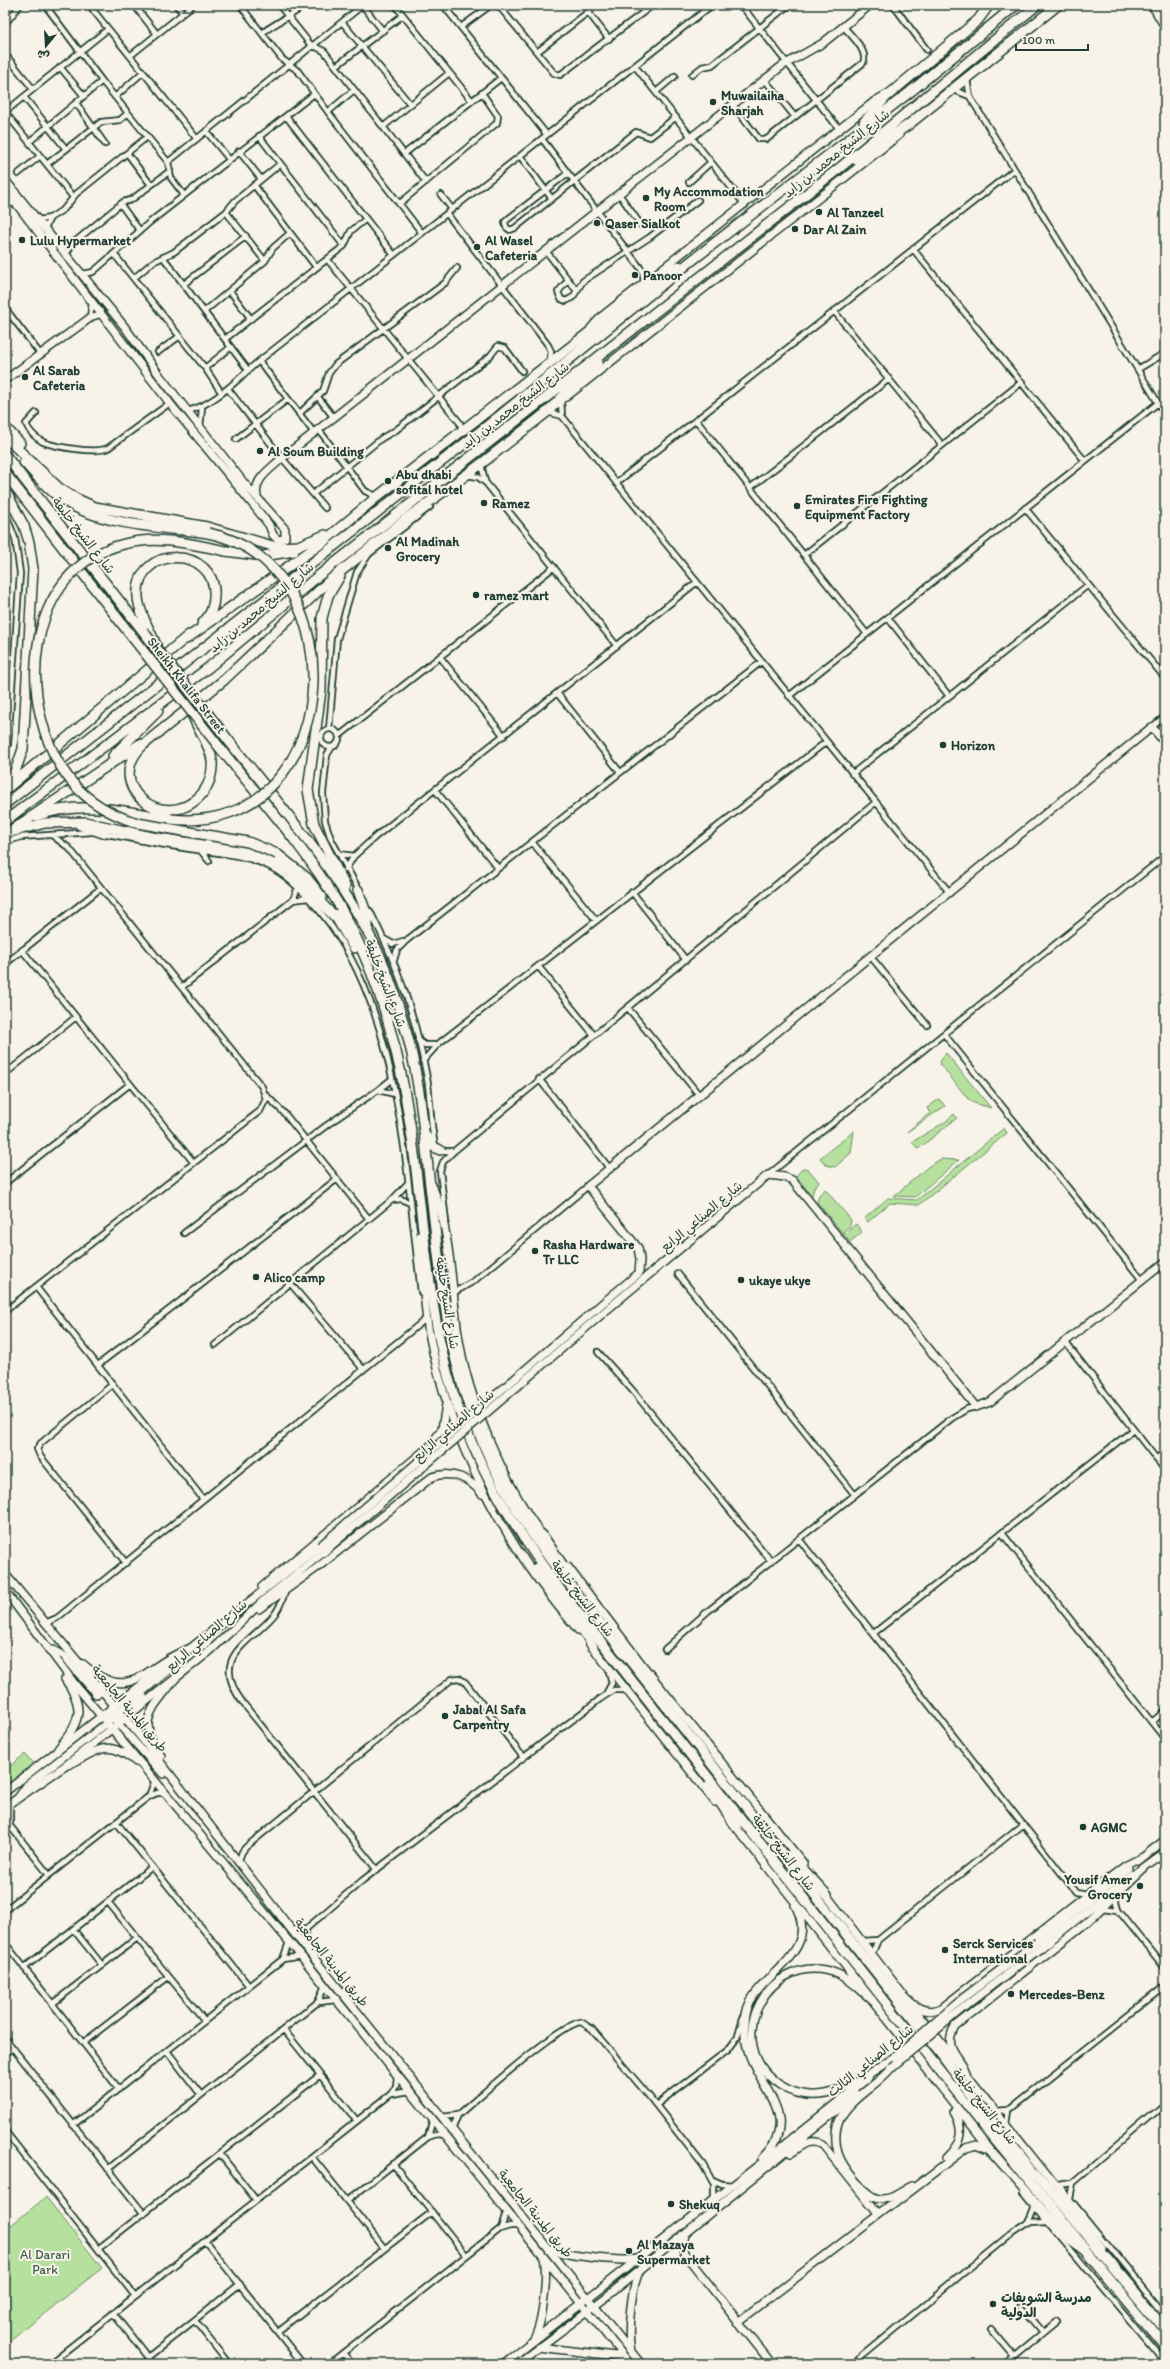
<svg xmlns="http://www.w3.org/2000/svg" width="1170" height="2369" viewBox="0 0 1170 2369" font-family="Itim,'Playpen Sans Arabic',sans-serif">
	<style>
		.green { fill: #b5e09d; stroke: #6a8e68 }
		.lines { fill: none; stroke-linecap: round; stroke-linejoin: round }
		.street-casing { stroke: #1f3d34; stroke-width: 8 }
		.secondary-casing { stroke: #1f3d34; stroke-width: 10 }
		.primary-casing { stroke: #1f3d34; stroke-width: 10 }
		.highway-casing { stroke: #1f3d34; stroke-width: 12 }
		.street { stroke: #f7f3e8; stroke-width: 4.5 }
		.secondary { stroke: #f7f3e8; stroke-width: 7 }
		.primary { stroke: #f7f3e8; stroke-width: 7 }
		.highway { stroke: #f7f3e8; stroke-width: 9 }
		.secondary-bridge-casing { stroke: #1f3d34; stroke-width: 10; stroke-linecap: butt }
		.primary-bridge-casing { stroke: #1f3d34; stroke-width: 10; stroke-linecap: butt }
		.highway-bridge-casing { stroke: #1f3d34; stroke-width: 12; stroke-linecap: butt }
		.secondary-bridge { stroke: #f7f3e8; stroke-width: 7 }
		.primary-bridge { stroke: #f7f3e8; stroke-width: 7 }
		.highway-bridge { stroke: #f7f3e8; stroke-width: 9 }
		.poi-dot { fill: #1f3d34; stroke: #f7f3e8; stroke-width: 1.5 }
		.labels { text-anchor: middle; stroke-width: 4; stroke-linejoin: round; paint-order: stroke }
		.poi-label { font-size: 13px; font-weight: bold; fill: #1f3d34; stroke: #f7f3e8; text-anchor: start }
		.street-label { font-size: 13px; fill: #1f3d34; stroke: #f7f3e8 }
		.park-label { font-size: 13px; fill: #3d5e49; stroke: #f7f3e8 }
	</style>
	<rect width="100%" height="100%" fill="#f7f3e8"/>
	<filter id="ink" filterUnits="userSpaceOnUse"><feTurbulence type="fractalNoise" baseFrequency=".025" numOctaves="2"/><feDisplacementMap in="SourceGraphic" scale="8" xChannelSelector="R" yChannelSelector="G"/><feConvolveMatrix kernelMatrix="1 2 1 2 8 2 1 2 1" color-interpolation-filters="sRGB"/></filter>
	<g filter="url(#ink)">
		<!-- green -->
		<path class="green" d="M946,1053L991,1108L974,1103L968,1099L940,1064L941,1059Z
			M939,1099L945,1106L907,1132L930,1113L927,1108Z
			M954,1114L957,1118L918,1149L912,1142L945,1122Z
			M1004,1128L1007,1133L919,1205L890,1203L868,1222L865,1218L888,1198L917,1200Z
			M854,1131L851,1153L835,1167L826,1165L820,1158Z
			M941,1159L959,1160L915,1197L894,1196L929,1166Z
			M803,1168L808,1169L819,1182L814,1187L812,1196L796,1176Z
			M825,1189L851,1220L850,1226L843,1232L844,1234L856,1224L862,1232L850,1242L817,1202L819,1195Z
			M25,1754L32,1762L31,1765L5,1787V1770Z
			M46,2197L102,2268L5,2345V2230Z"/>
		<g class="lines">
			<!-- street casing -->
			<g class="street-casing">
				<path id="street" d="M45,5L102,81L168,162L171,178L184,195
					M89,5L197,139
					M134,5L157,34
					M176,5L183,13
					M240,5L282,59L298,71L328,112L422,233
					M279,5L310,44L324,51L426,182
					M395,5L472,101
					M443,5L547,135
					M498,5L554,73L560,75L653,5
					M700,5L704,11
					M741,5L840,130
					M893,5L927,50
					M363,6L383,31
					M588,12L609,39
					M342,22L410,104
					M5,24L20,5
					M461,27L491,5
					M262,33C277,22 291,16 305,5
					M537,52L597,5
					M5,54L33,89
					M130,56L193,5
					M336,66L403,15
					M635,66L745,205
					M60,67L84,96
					M692,75L702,67L712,65L789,5
					M967,79L970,97L1165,414
					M765,80L795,117
					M954,90L969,96
					M656,92L675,76
					M24,97L66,149
					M115,97L143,72
					M76,103L105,144
					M733,105L759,139H767L863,63C869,51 851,36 844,27
					M328,112L354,90
					M286,116L394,255
					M383,127L449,73
					M206,131L229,159
					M259,136L344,246
					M542,139L642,270L644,282
					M29,142L102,81
					M239,151L261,179
					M127,153L151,185
					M404,154L501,78
					M520,156L552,199
					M168,162L363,5
					M47,164L101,122L120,120L128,113
					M568,173L508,219L505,222L506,227L510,230L515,228L636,132L650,137L676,117
					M18,174L40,156
					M689,182L711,162
					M254,185L316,267
					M619,194L641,225
					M441,195L452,209
					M73,197L5,112L108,29
					M5,203L17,204
					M399,204L497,123L498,116L482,93
					M121,205L140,231
					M226,212L265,261
					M447,214L548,345L551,351L550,360
					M38,220L50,218L64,209L76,194L147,137
					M45,228L50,218
					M913,249L1085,461
					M546,251L577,291
					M114,254L205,368L221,392
					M66,255L72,244L123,202L131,200L170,171
					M163,257L248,370
					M327,259L460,423L462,431
					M83,274L93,272L150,222L314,94
					M134,278L153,262L174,252L226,212L235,201L280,164
					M568,280L558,292L561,299L566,301L573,297L583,281L650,237L698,200
					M184,284L246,236
					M230,291L251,319
					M5,308L41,355
					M205,311L265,261L273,248L289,234
					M834,311L942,445
					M90,318L92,302
					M90,318L102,314
					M225,339L344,246L351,231L366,219
					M158,352L180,336
					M259,361L315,434
					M205,368L231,347
					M1138,369L1165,353
					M228,389L282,458L325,508
					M318,397L334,418
					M561,400L562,416L950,893
					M187,411C215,405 237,379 259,361L712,5
					M547,412L562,416
					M36,413L26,424C29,431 36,438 43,442C56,447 96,454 108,448L170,403
					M299,414L323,391L329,373L336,364L445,283L457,268
					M696,420L867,634
					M200,428L202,408
					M319,430L365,491L376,496
					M236,439L288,399
					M481,464L485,481
					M467,475L478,477L486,483L617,646
					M616,483L1014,170
					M750,488L889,379
					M313,494L382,438L396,430L490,356L498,346L505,348L522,371
					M1025,508L1165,678
					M5,512L15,538L20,573L8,744
					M804,555L1022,382
					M888,618L949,696
					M440,657L504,736
					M5,671L13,672
					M557,693L620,772
					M789,696L1158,403
					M1152,727L1165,716
					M321 738a9 9 0 1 1 18 0a9 9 0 1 1-18 0Z
					M329,729L337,639L357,572L369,554L430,507
					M339,736L554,567
					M332,747L327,755L323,793L325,821L331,839L359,890
					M852,774L1088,585
					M436,791L498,868
					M102,833C129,838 156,844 184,848C212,853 242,853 268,866C285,874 298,887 310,900C401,996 405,1168 421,1292
					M5,842L21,837L92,832
					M532,842L596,920
					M201,851L209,861
					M339,854L354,856
					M346,869L354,856L375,837L697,582
					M632,892L686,960
					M293,900L298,887
					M370,911C399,968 415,1015 427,1078C431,1100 430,1124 435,1145L442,1151H454
					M384,939L393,944L403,941
					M22,950L194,1163
					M871,957L927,1025
					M394,960L397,950L407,940L761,662
					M5,964L101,888
					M538,966L594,1035
					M182,987L293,900L308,898
					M628,1008L700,1096
					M944,1034L1142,1280
					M418,1040L425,1045H437
					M423,1061L438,1044L826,742
					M5,1074L76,1017
					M539,1079L610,1169
					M378,1090L395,1094
					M266,1095L285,1114L369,1219
					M768,1175L1165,856
					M5,1183L130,1084
					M392,1200L401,1199L410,1203
					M446,1221L440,1171L443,1162L454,1151L875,803
					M184,1233L327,1125L378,1090L392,1079
					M678,1274L855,1495
					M290,1283L363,1369
					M36,1287L203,1499
					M453,1293L474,1281L588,1186
					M5,1311L260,1111L266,1099L262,1087L69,848L53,836
					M1066,1343L1165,1470
					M215,1345L392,1200L408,1183
					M598,1352L633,1391L771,1561
					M98,1365L337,1179
					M113,1384L41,1443L37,1449L40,1456L126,1563
					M1156,1459L1165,1452
					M1002,1533L1165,1739
					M799,1539L1076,1892L1088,1894
					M286,1590C283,1598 280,1608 274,1615C250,1644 208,1656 243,1703L377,1870
					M45,1623L57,1618L427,1318
					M874,1633L1133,1430
					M665,1649L708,1611L952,1418L967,1409L976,1407
					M607,1692L612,1683L609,1672
					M1152,1722L1165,1711
					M149,1796L155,1780
					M116,1822L249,1986
					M5,1823L10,1826L49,1875
					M10,1826V1803
					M238,1863L242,1852L246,1847L452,1679L459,1678L465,1682L523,1757
					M1117,1894L1116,1902L1118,1910L1165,1968
					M108,1902L205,2021
					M1102,1908L1118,1910
					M5,1910L148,1797L157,1793H165
					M73,1929L102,1965
					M291,1930L307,1928
					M862,1941L878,1940
					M5,1943L119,2089
					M301,1943L307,1928L363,1880L600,1699L614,1690H626
					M872,1954L878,1940L1023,1824
					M283,1959L289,1942
					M24,1968L152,1867
					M318,2002L325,1985
					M52,2004L137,1938
					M284,2030L357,2121
					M5,2038L144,2214
					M83,2043L168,1977
					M167,2051L201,2095
					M5,2054L13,2048
					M392,2094L410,2091
					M656,2105L728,2050L737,2038L743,2018
					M994,2111L1009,2110L1165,1986
					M442,2117L458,2115
					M1007,2124L1009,2110
					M73,2125L283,1959L301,1956
					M452,2130L458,2115C478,2098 561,2023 581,2022L592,2029L648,2095L703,2165L714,2184V2199
					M5,2131L135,2296
					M428,2137L433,2119
					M220,2154L256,2200
					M312,2157L384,2248
					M393,2164L466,2255
					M108,2169L318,2002L336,2000
					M713,2180L722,2184L733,2185
					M1058,2185L1073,2183
					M1061,2188L1165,2316
					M1024,2193L1165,2361
					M1070,2198L1073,2183L1165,2104
					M347,2201L428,2137L437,2134L446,2135
					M1028,2222L1034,2207
					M501,2228L507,2211
					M205,2241L303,2364
					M98,2249L320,2075
					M1021,2306L1043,2332
					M113,2313L153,2364
					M195,2321L229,2364
					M991,2329L1014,2356
					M278,2331L432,2212
					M343,2353L352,2364
					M148,2357L240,2284
					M49,2364L391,2094L396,2086L397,2076
					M329,2364L500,2229L510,2226H519
					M853,2364L1007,2237L1031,2221L1045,2220
					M1005,2364L1057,2321"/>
			</g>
			<!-- secondary casing -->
			<g class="secondary-casing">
				<path id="secondary" d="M5,180L124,326L160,376L244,483L285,529V538L278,540L273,535L269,525L255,507L172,406L5,189
					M591,328L601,317L875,101L887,94
					M5,380L90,318
					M566,397L899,135
					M257,496C253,479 271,469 282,458L782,66L823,43L870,5
					M432,1185C451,1230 451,1286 458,1334C468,1401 504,1485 545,1539
					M420,1236C423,1268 423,1301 429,1333C450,1443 505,1546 578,1630
					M604,1302L639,1273L640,1259L638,1248L588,1186L1152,727L1165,743
					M609,1308L768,1175L785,1177L792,1180L976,1407L990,1402L1165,1262
					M568,1567L644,1667L803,1863
					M262,1587L431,1445L442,1429L446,1404
					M259,1609L318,1567L432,1477C451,1470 470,1478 482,1494
					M590,1644L715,1802
					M187,1651L320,1546
					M5,1792L173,1660
					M5,1807L65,1766L119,1723L210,1651L264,1600L325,1551
					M732,1822L992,2152L1048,2216L1071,2240L1085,2250
					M824,1892L904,1996L1061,2193L1102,2248
					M791,2153C802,2146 811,2137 823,2145L878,2214
					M762,2158C811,2111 740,2079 745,2025C745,2014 748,2003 755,1994C776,1966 818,1947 795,1905
					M946,2158C961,2144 965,2129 954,2111
					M684,2235L682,2244L684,2253L772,2364
					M738,2322L966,2148L977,2145L987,2149
					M503,2364L755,2168L868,2078
					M517,2364L605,2298L857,2094"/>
			</g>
			<!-- primary casing -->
			<g class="primary-casing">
				<path id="primary" d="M1152,5L1165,27
					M5,1574L144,1741L297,1937L641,2364
					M5,1591L77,1687L301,1956L630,2364
					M53,1650L64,1656L96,1694L101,1692
					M83,1664C133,1708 144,1663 191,1648
					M137,1709L135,1703L143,1696
					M115,1715L179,1661L191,1648
					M107,1716L114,1720L125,1719
					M114,1719L163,1774
					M58,1749C79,1722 87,1710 65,1679
					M161,1756C133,1717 156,1707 177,1676
					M65,1766C96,1754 104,1735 136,1762
					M18,1798L27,1785L107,1723L111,1717L113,1705
					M1138,1861L1165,1840
					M1143,1868L1165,1852
					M1037,1942L1129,1869
					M1042,1947L1133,1875
					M904,1996C915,2007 927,2016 943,2007L1088,1894L1125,1866L1141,1858
					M872,2000C861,1991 852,1980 838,1974C770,1946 717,2043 780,2085C794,2094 810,2097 826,2094C851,2089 874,2070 895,2057
					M892,2067C877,2086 850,2098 840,2119C835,2129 835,2142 838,2153C842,2166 866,2198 880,2199C892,2200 900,2191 911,2186
					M967,2076C963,2056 941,2050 955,2026L1087,1922L1146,1866
					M551,2249C567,2256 620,2262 637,2259
					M534,2339C543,2323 548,2276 544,2258
					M539,2347L624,2357
					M631,2351C627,2332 631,2287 640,2270"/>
			</g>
			<!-- highway casing -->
			<g class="highway-casing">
				<path id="highway" d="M864,122L886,97L978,20L989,5
					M856,160L908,125L1058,5
					M5,427L20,443
					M5,437L59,488L77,499L95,507L207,527L276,547L298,546L325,535
					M5,455L143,631
					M24,462C36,475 48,490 63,500C102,526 162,527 208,533
					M5,473L133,638
					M5,490L24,526L29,542L33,569L23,749L16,769L6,784
					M226,551L263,556L294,551
					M340,576L328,596L322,618L321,690L308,790L314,824L345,886
					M186,639L323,542L378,496L663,275L679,266
					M156,645C150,630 139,613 138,597C134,544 218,545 214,597C214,607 209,617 202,624
					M193,716C198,731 211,745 212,761C213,773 209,786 201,795C164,835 101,785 143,745L224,680L330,580L406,519L481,464L547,412L598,362
					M229,741C281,807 339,872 376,948C388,972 396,998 404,1024C421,1079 424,1137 431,1194C438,1252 443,1312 458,1369C476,1440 509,1505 553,1563L943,2057L989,2119L1165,2329
					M220,748C261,799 306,849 339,905C362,945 380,991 392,1036C419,1135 419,1241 440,1342C460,1440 505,1517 565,1596L986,2129L1165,2345
					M113,756L158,711
					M5,790L189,635
					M5,804L487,426L690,262L910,92L1016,5
					M36,816C82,800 125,811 171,819
					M5,821L208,668L317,577L842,166L1037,5
					M80,825L103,833
					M13,829L140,744
					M7,833L45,823L85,822L152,837L244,851L268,859L290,872L336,918
					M277,854L307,878L322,897
					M358,890L368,918V933
					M334,914L354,948
					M426,1136L432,1146L440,1150
					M542,1535L570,1576
					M536,1568L587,1636L593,1647
					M709,1786L736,1826
					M790,1855L827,1895"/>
			</g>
			<!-- street -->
			<use href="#street" class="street"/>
			<!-- secondary -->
			<use href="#secondary" class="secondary"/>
			<!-- primary -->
			<use href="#primary" class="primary"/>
			<!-- highway -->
			<use href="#highway" class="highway"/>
			<!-- secondary-bridge casing -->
			<g class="secondary-bridge-casing">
				<path id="secondary-bridge" d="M320,1546L604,1302
					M325,1551L609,1308"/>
			</g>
			<!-- primary-bridge casing -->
			<g class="primary-bridge-casing">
				<path id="primary-bridge" d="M895,2057L963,1998L1037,1942
					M892,2067L969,2003L1042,1947"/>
			</g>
			<!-- highway-bridge casing -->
			<g class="highway-bridge-casing">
				<path id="highway-bridge" d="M226,551C192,544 158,535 124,544C22,569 14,710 71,781C88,802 112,815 137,823L248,842L277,854
					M143,631L229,741
					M133,638L220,748
					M171,819C343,837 363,565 208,533"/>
			</g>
			<!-- secondary-bridge -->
			<use href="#secondary-bridge" class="secondary-bridge"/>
			<!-- primary-bridge -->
			<use href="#primary-bridge" class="primary-bridge"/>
			<!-- highway-bridge -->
			<use href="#highway-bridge" class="highway-bridge"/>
		</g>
	</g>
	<!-- markers -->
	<g class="poi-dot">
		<circle cx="713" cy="102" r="4"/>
		<circle cx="646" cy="198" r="4"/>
		<circle cx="819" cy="212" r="4"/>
		<circle cx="597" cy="223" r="4"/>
		<circle cx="795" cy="229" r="4"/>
		<circle cx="22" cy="240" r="4"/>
		<circle cx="477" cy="247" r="4"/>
		<circle cx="635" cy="275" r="4"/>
		<circle cx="25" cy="377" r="4"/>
		<circle cx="260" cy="451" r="4"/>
		<circle cx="388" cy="481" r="4"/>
		<circle cx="484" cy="503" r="4"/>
		<circle cx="797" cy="506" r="4"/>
		<circle cx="388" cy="548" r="4"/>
		<circle cx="476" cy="595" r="4"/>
		<circle cx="943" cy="745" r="4"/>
		<circle cx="535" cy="1251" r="4"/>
		<circle cx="256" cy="1277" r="4"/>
		<circle cx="741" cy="1280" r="4"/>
		<circle cx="445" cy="1716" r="4"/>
		<circle cx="1083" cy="1827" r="4"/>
		<circle cx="1140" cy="1886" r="4"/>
		<circle cx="945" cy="1950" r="4"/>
		<circle cx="1011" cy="1994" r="4"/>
		<circle cx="671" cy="2204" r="4"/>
		<circle cx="629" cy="2251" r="4"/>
		<circle cx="993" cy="2304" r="4"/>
	</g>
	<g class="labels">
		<!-- poi labels -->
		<g class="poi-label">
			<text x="721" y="100">Muwailaiha<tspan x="721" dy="15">Sharjah</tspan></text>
			<text x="654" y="196">My Accommodation<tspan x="654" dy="15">Room</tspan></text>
			<text x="827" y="217">Al Tanzeel</text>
			<text x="605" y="228">Qaser Sialkot</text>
			<text x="803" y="234">Dar Al Zain</text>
			<text x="30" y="245">Lulu Hypermarket</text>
			<text x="485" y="245">Al Wasel<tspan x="485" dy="15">Cafeteria</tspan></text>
			<text x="643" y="280">Panoor</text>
			<text x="33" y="375">Al Sarab<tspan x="33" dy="15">Cafeteria</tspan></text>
			<text x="268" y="456">Al Soum Building</text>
			<text x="396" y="479">Abu dhabi<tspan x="396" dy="15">sofital hotel</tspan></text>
			<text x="805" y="504">Emirates Fire Fighting<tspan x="805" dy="15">Equipment Factory</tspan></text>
			<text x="492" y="508">Ramez</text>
			<text x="396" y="546">Al Madinah<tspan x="396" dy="15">Grocery</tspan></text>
			<text x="484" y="600">ramez mart</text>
			<text x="951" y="750">Horizon</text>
			<text x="543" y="1249">Rasha Hardware<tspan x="543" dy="15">Tr LLC</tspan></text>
			<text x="264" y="1282">Alico camp</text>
			<text x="749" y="1285">ukaye ukye</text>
			<text x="453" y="1714">Jabal Al Safa<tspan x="453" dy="15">Carpentry</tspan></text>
			<text x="1091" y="1832">AGMC</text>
			<text x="1132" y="1884" text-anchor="end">Yousif Amer<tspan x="1132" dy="15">Grocery</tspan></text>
			<text x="953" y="1948">Serck Services<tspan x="953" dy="15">International</tspan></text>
			<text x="1019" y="1999">Mercedes-Benz</text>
			<text x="679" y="2209">Shekuq</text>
			<text x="637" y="2249">Al Mazaya<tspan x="637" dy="15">Supermarket</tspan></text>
			<text x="1001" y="2302">مدرسة الشويفات<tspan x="1001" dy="15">الدولية</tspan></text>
		</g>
		<!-- street labels -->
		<g class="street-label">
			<text transform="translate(836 153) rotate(-39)" y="5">شارع الشيخ محمد بن زايد</text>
			<text transform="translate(515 405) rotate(-38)" y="5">شارع الشيخ محمد بن زايد</text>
			<text transform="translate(84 535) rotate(52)" y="5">شارع الشيخ خليفة</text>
			<text transform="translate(261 607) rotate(-40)" y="5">شارع الشيخ محمد بن زايد</text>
			<text transform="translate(187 685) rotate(52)" y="5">Sheikh Khalifa Street</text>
			<text transform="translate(386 983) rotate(69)" y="5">شارع الشيخ خليفة</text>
			<text transform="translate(701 1216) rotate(-40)" y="5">شارع الصناعي الرابع</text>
			<text transform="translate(448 1303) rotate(81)" y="5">شارع الشيخ خليفة</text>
			<text transform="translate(453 1425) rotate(-41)" y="5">شارع الصناعي الرابع</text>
			<text transform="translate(583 1598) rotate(52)" y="5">شارع الشيخ خليفة</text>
			<text transform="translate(206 1635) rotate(-41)" y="5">شارع الصناعي الرابع</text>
			<text transform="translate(130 1708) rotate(50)" y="5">طريق المدينة الجامعية</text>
			<text transform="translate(784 1852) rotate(52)" y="5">شارع الشيخ خليفة</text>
			<text transform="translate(332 1962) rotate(51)" y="5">طريق المدينة الجامعية</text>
			<text transform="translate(870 2060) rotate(-39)" y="5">شارع الصناعي الثالث</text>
			<text transform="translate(985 2106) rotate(51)" y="5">شارع الشيخ خليفة</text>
			<text transform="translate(536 2213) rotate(51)" y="5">طريق المدينة الجامعية</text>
		</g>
		<!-- park labels -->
		<g class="park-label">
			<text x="45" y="2259">Al Darari<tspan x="45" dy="15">Park</tspan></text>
		</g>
	</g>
	<!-- margin -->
	<rect width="1170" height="2369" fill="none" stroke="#f7f3e8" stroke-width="20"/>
	<rect x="10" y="10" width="1150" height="2349" fill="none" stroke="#1f3d34" stroke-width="1.5" filter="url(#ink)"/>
	<!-- north arrow -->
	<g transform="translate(46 46) rotate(198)" stroke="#f7f3e8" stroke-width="3" paint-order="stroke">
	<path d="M0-3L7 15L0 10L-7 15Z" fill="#1f3d34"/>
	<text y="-6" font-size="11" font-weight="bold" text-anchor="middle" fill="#1f3d34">ش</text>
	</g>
	<!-- scale -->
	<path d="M1016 44v6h72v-6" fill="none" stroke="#1f3d34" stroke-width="2"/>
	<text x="1022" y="44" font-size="12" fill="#1f3d34" stroke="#f7f3e8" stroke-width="3" paint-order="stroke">100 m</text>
</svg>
